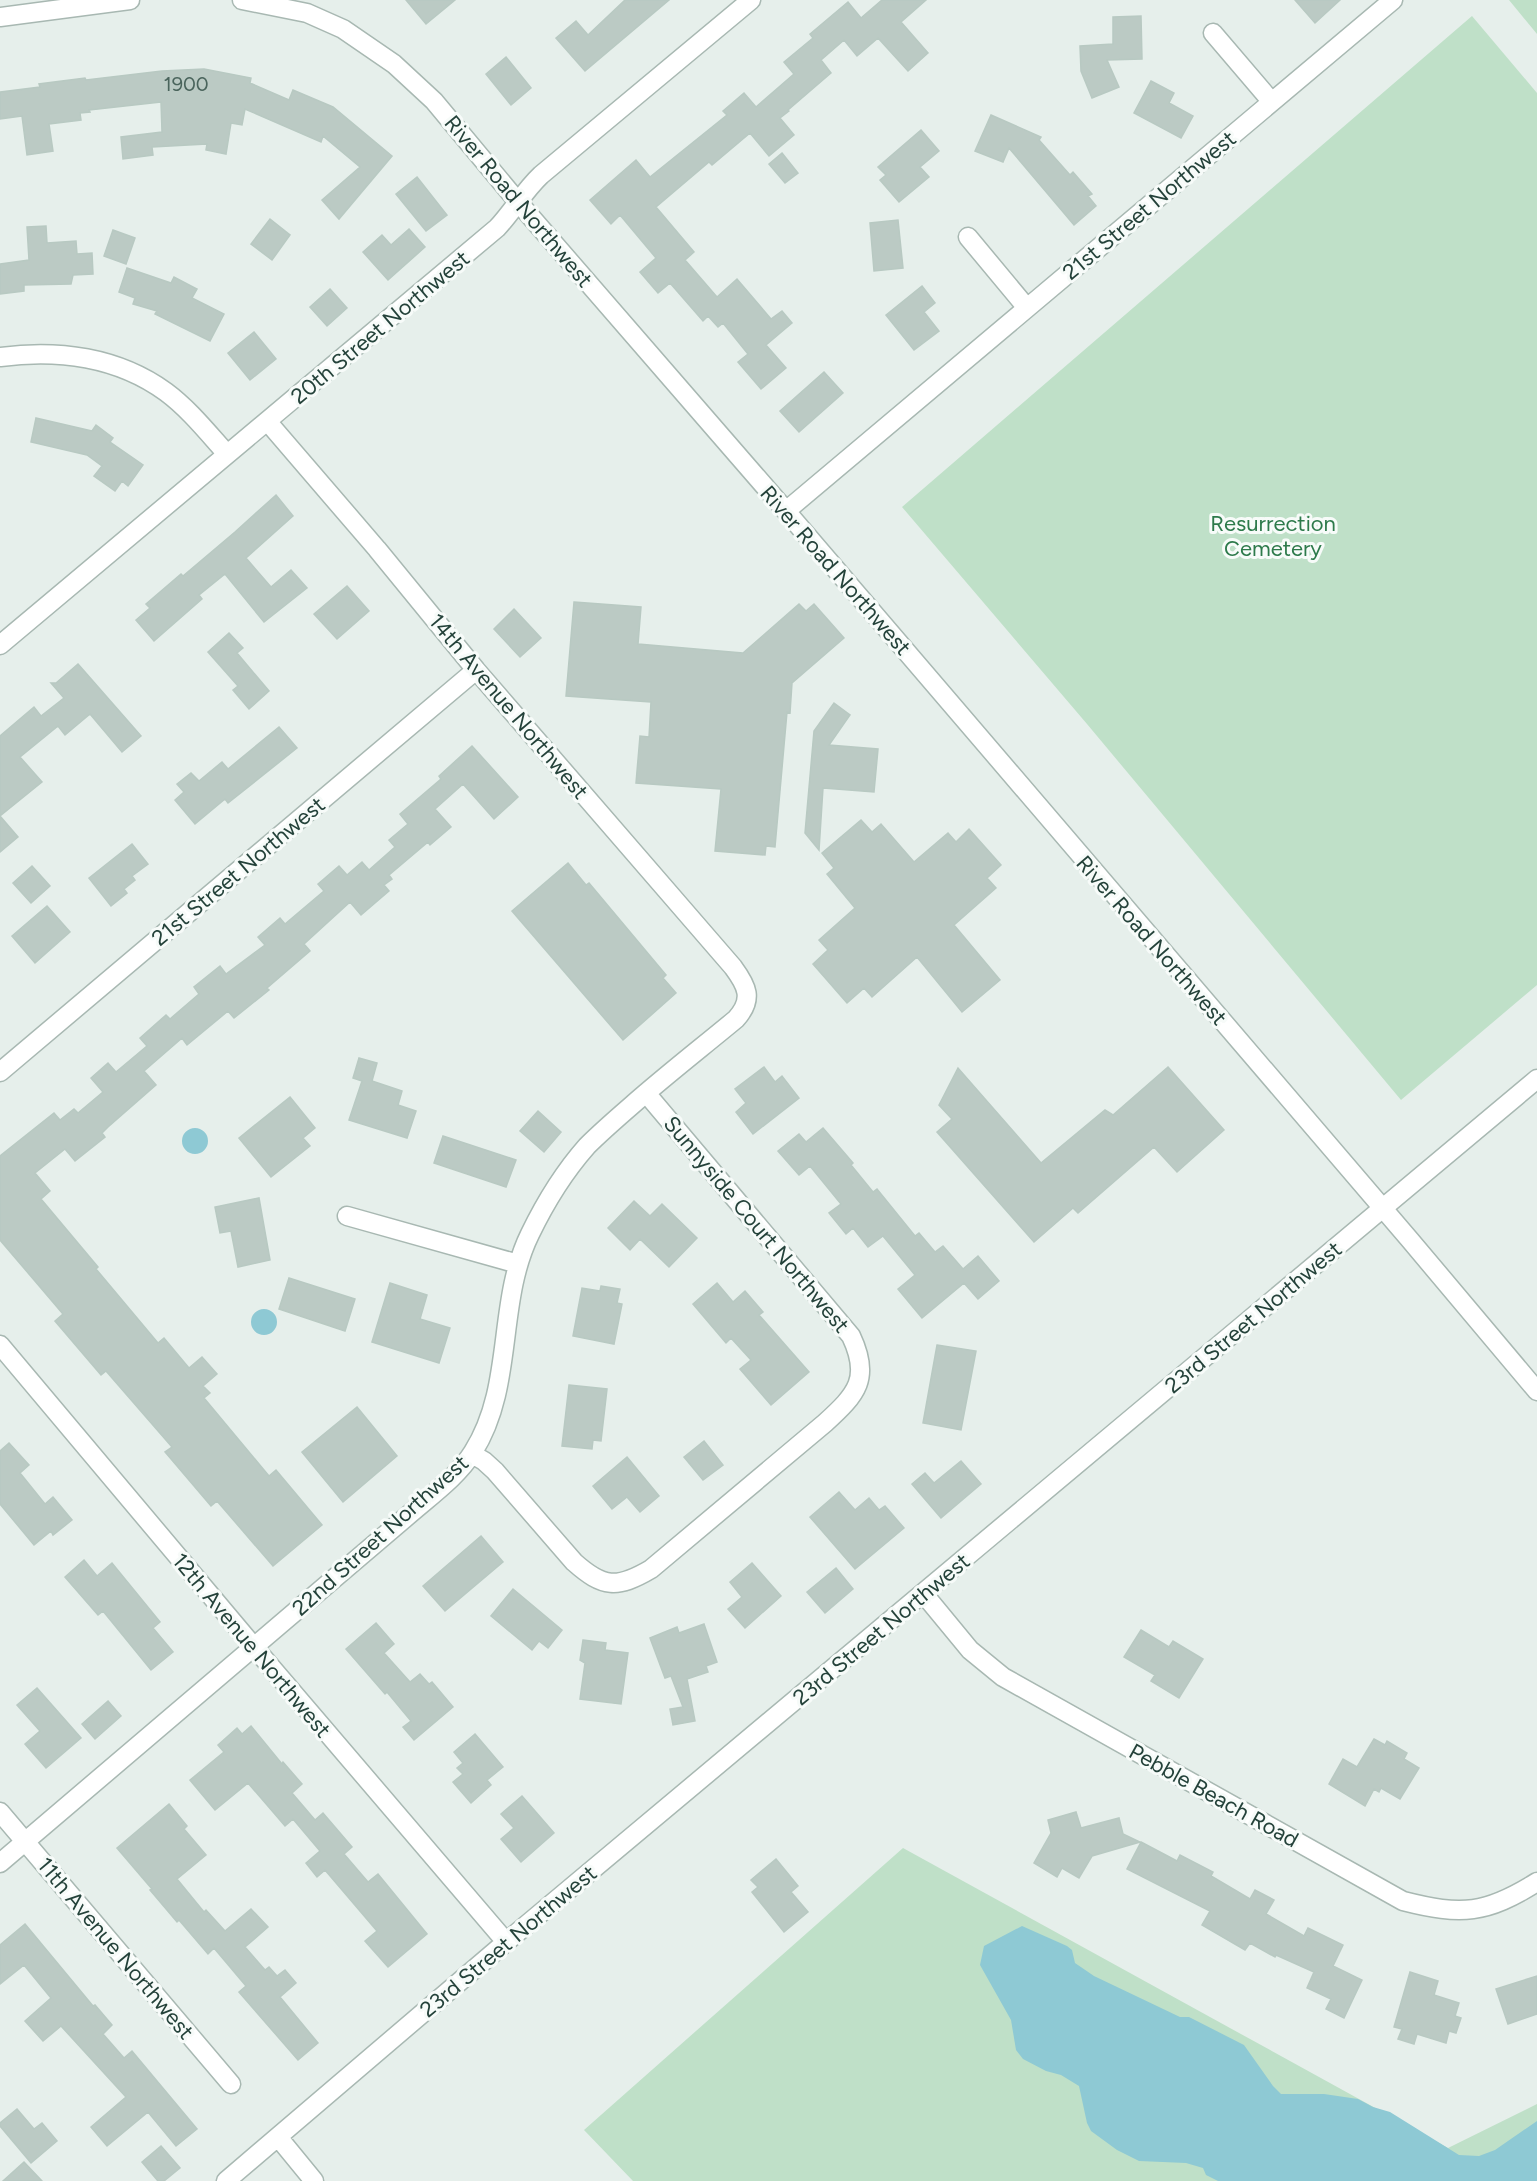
<svg xmlns="http://www.w3.org/2000/svg" width="1537" height="2181" viewBox="0 0 1537 2181" font-family="Figtree,sans-serif">
	<style>
		.green { fill: #bfe0c8 }
		.water { fill: #8ec9d4 }
		.building { fill: #bbcac4; stroke: #b8c9c2; stroke-width: 1.5 }
		.lines { fill: none; stroke-linecap: round; stroke-linejoin: round }
		.minor-casing { stroke: #a8b8b2; stroke-width: 21 }
		.minor { stroke: #fff; stroke-width: 18 }
		.labels { text-anchor: middle; stroke-width: 6; stroke-linejoin: round; paint-order: stroke }
		.number-label { font-size: 20px; fill: #4a645c }
		.street-label { font-size: 22px; fill: #24423a; stroke: #f7fbf9 }
		.park-label { font-size: 22px; fill: #2d7a4b; stroke: #f7fbf9 }
	</style>
	<rect width="100%" height="100%" fill="#e6efeb"/>
	<!-- green -->
	<path class="green" d="M1509,0H1537V34Z
		M1472,16L1537,93V985L1401,1100L1087,724L902,507Z
		M903,1848L1448,2148L1537,2104V2181H633L584,2130Z"/>
	<!-- water -->
	<path class="water" d="M182 1141a13 13 0 1 1 26 0a13 13 0 1 1-26 0Z
		M251 1322a13 13 0 1 1 26 0a13 13 0 1 1-26 0Z
		M1022,1926L1067,1946L1072,1950L1075,1963L1094,1976L1180,2017H1189L1244,2045L1273,2086L1281,2094H1324L1358,2099L1373,2107L1390,2112L1459,2155L1479,2156L1495,2150L1537,2121V2181H1218L1206,2175L1203,2168L1186,2163L1139,2161L1117,2150L1091,2131L1087,2123L1079,2086L1061,2075L1046,2071L1023,2059L1016,2050L1011,2020L980,1965L984,1946Z"/>
	<!-- building -->
	<path class="building" d="M406,0H455L426,24Z
		M625,0H669L585,71L556,38L576,21L588,35Z
		M882,0H926L901,22L928,53L908,71L878,38L857,56L844,40L821,60L831,73L788,110L789,111L780,118L794,135L769,156L750,133L712,165L709,162L656,207L694,252L685,260L717,297L737,279L771,319L782,311L792,323L766,345L786,368L761,389L738,362L748,354L723,323L718,327L708,316L703,321L670,283L658,293L640,272L656,258L620,215L611,224L590,200L636,160L650,177L727,115L723,111L744,93L756,107L794,74L784,62L813,38L810,34L848,2L861,18Z
		M1295,0H1340L1315,23Z
		M1141,16L1142,59L1107,60L1119,87L1092,98L1081,71L1080,46L1113,44V17Z
		M506,57L531,88L511,105L486,74Z
		M204,69L251,78L250,83L289,100L293,90L333,107L392,156L339,219L322,200L360,167L323,136L321,142L245,109L242,125L231,123L226,154L206,150L207,144L152,147L153,155L123,159L121,137L162,132L161,102L89,110L90,112L80,113L81,120L49,124L53,151L27,155L22,116L0,119V92L40,87L39,84L85,78L86,80L162,71Z
		M1151,81L1174,93L1169,103L1193,116L1181,138L1134,113Z
		M991,115L1041,137L1039,140L1070,175L1073,172L1092,194L1088,196L1096,206L1074,225L1009,148L1003,162L975,151Z
		M921,130L939,151L920,167L929,177L899,202L880,180L886,175L878,167Z
		M782,153L798,173L785,183L769,164Z
		M417,177L447,215L426,231L396,194Z
		M270,219L290,235L272,260L251,244Z
		M898,220L903,268L874,271L870,223Z
		M46,226L47,243L76,241L77,254L92,253L93,274L73,275L71,284L24,285V291L0,294V264L29,260L27,227Z
		M409,229L425,247L388,280L363,252L382,235L391,245Z
		M113,230L135,238L126,264L104,256Z
		M127,268L171,283L174,277L197,289L192,298L224,314L210,341L155,314L157,311L133,304L135,298L119,292Z
		M922,286L935,303L924,312L939,331L914,350L886,315Z
		M330,289L347,308L327,326L310,307Z
		M254,332L276,359L250,380L228,353Z
		M824,372L843,393L799,432L780,411Z
		M36,418L92,431L96,425L113,438L110,442L143,465L128,486L122,481L115,491L94,476L102,466L87,455L31,442Z
		M276,495L293,516L246,558L271,587L291,570L307,588L264,622L225,574L199,595L202,599L154,641L136,620L150,608L146,604L181,574L183,576L235,532Z
		M347,586L369,611L337,639L314,614Z
		M574,602L641,607L638,644L743,653L799,604L806,611L814,604L844,638L792,683L790,713L787,712L775,847L766,846L765,855L715,851L721,789L636,783L640,736L649,737L651,702L566,696Z
		M514,609L541,638L520,657L494,629Z
		M229,633L243,648L237,653L269,691L249,709L233,690L238,686L208,652Z
		M78,664L141,736L122,752L90,714L65,735L58,726L20,757L42,782L0,816L18,837L0,852V736L34,707L41,716L64,698L51,683H56Z
		M834,703L850,715L829,745L878,749L874,792L823,788L819,850L805,833L814,731Z
		M279,727L297,748L228,803L225,799L195,824L175,800L184,792L177,784L191,773L199,781L222,762L228,769Z
		M472,746L518,797L494,819L463,784L435,809L451,827L430,845L428,842L389,875L392,879L384,885L389,891L361,915L350,902L304,944L310,951L267,988L269,990L234,1018L228,1011L187,1045L182,1038L144,1071L156,1085L108,1127L102,1133L105,1137L75,1161L65,1149L35,1173L50,1191L41,1199L98,1267L96,1269L158,1343L164,1338L189,1368L202,1357L217,1374L203,1386L210,1393L204,1398L269,1476L276,1470L322,1525L273,1566L217,1501L211,1506L165,1452L172,1447L106,1371L101,1375L55,1321L63,1314L0,1240V1156L54,1113L60,1120L74,1109L78,1113L103,1092L91,1078L108,1063L116,1072L147,1046L140,1038L166,1015L170,1019L199,994L194,987L220,966L226,974L265,945L258,937L280,918L285,924L324,891L318,884L339,866L347,875L362,862L369,870L395,847L389,840L408,824L400,814L441,779L439,776Z
		M861,820L872,832L881,824L914,862L948,833L956,842L969,829L1001,865L987,878L996,888L954,925L1000,980L962,1012L917,957L872,997L864,988L847,1003L813,964L828,950L819,940L855,908L827,874L834,868L822,853Z
		M132,844L148,864L132,876L135,880L124,889L127,893L111,906L89,878Z
		M568,863L586,885L589,883L666,975L663,978L676,993L623,1040L512,911Z
		M32,866L50,886L31,903L13,883Z
		M47,906L70,932L35,963L12,936Z
		M359,1058L377,1063L372,1081L402,1091L398,1105L416,1111L407,1138L349,1120L362,1081L353,1078Z
		M764,1067L775,1082L782,1076L799,1098L753,1134L736,1112L746,1103L735,1089Z
		M1168,1067L1224,1130L1177,1172L1154,1147L1078,1213L1073,1208L1034,1242L937,1132L952,1119L939,1105L958,1068L1041,1163L1105,1110L1113,1115Z
		M290,1097L315,1128L303,1138L310,1146L271,1177L239,1138Z
		M538,1111L561,1132L544,1152L520,1131Z
		M823,1128L853,1163L851,1165L873,1192L877,1189L915,1236L919,1233L935,1252L943,1246L963,1269L978,1256L999,1281L978,1299L964,1283L922,1318L898,1289L915,1275L883,1236L868,1247L853,1228L846,1234L829,1213L841,1204L810,1166L799,1175L778,1151L799,1134L806,1142Z
		M443,1136L516,1160L506,1187L434,1163Z
		M259,1198L270,1260L238,1267L231,1231L220,1233L215,1207Z
		M634,1201L650,1216L662,1204L697,1238L669,1267L640,1239L630,1250L608,1228Z
		M289,1278L355,1299L345,1331L279,1309Z
		M390,1283L427,1295L420,1319L450,1328L439,1363L372,1342Z
		M717,1283L733,1302L745,1291L763,1312L759,1315L809,1372L771,1405L740,1369L751,1360L731,1338L726,1343L693,1304Z
		M601,1286L620,1289L617,1303L622,1304L614,1344L573,1336L582,1288L600,1291Z
		M937,1345L976,1351L961,1430L923,1423Z
		M569,1385L607,1389L601,1441L593,1440L592,1449L562,1446Z
		M357,1407L397,1456L343,1502L302,1452Z
		M704,1441L723,1465L703,1480L684,1457Z
		M9,1443L29,1465L20,1473L45,1504L53,1497L72,1520L53,1535L51,1531L34,1545L0,1504V1451Z
		M627,1457L659,1496L640,1512L627,1497L612,1509L593,1486Z
		M961,1461L981,1484L941,1518L912,1484L925,1473L934,1483Z
		M839,1492L855,1510L869,1498L879,1510L885,1506L904,1528L855,1569L810,1517Z
		M481,1536L503,1562L445,1611L423,1586Z
		M84,1560L97,1576L112,1563L160,1622L153,1628L173,1652L151,1670L103,1611L98,1615L65,1577Z
		M752,1563L781,1596L745,1628L728,1609L742,1597L730,1582Z
		M836,1568L853,1589L825,1613L807,1592Z
		M513,1589L562,1630L548,1648L539,1641L532,1650L491,1616Z
		M376,1623L394,1644L384,1653L410,1682L420,1674L429,1684L432,1682L453,1707L414,1740L403,1727L411,1721L387,1692L385,1694L346,1649Z
		M704,1624L717,1662L706,1666L708,1672L687,1679L695,1721L673,1725L670,1709L683,1707L671,1676L665,1678L650,1638L677,1627L679,1633Z
		M1141,1630L1169,1647L1173,1641L1203,1659L1179,1698L1151,1681L1155,1675L1124,1657Z
		M583,1640L606,1643L605,1650L628,1653L621,1704L580,1699L585,1663L580,1660Z
		M37,1688L81,1738L46,1768L25,1744L40,1731L17,1705Z
		M108,1701L121,1716L95,1739L82,1724Z
		M251,1726L282,1764L283,1762L302,1784L292,1793L315,1820L323,1813L352,1847L344,1854L368,1882L378,1874L427,1934L388,1967L365,1941L377,1931L325,1870L317,1877L306,1863L320,1851L293,1819L285,1826L248,1783L215,1810L190,1780L224,1752L218,1745L237,1728L242,1734Z
		M475,1734L503,1767L487,1780L491,1785L471,1803L453,1782L463,1774L457,1768L463,1763L454,1752Z
		M1374,1739L1385,1745L1387,1741L1407,1753L1404,1759L1419,1768L1400,1799L1381,1788L1379,1792L1374,1789L1365,1806L1329,1784L1343,1759L1357,1767Z
		M522,1796L554,1833L521,1862L501,1839L514,1828L501,1814Z
		M169,1804L187,1826L184,1829L206,1855L177,1879L204,1912L206,1910L225,1931L251,1909L268,1927L245,1947L265,1970L269,1967L277,1976L285,1970L296,1983L280,1997L318,2043L298,2060L239,1992L246,1986L214,1948L208,1954L179,1920L177,1922L150,1890L152,1889L117,1848Z
		M1076,1812L1081,1828L1119,1818L1123,1834L1140,1842L1092,1856L1079,1878L1062,1868L1057,1877L1034,1863L1051,1833L1048,1820Z
		M1141,1842L1177,1861L1180,1855L1213,1872L1211,1876L1250,1899L1255,1890L1274,1900L1266,1914L1304,1936L1308,1928L1343,1945L1333,1966L1362,1980L1344,2018L1326,2009L1331,1999L1307,1988L1314,1972L1276,1955L1275,1957L1250,1943L1245,1950L1202,1925L1210,1911L1127,1869Z
		M776,1859L798,1886L791,1892L808,1912L784,1932L752,1892L758,1887L751,1880Z
		M25,1924L93,2006L95,2005L112,2025L103,2034L124,2058L132,2051L197,2129L176,2146L148,2112L107,2146L91,2127L126,2097L61,2026L43,2041L25,2021L51,1998L24,1965L0,1984V1945Z
		M1410,1972L1438,1981L1434,1995L1459,2003L1455,2016L1461,2018L1456,2033L1449,2031L1446,2043L1417,2034L1414,2044L1398,2039L1402,2029L1394,2027Z
		M1537,1976V2014L1508,2024L1496,1989Z
		M17,2109L34,2129L42,2123L57,2141L31,2163L0,2126V2123Z
		M161,2146L180,2168L164,2181H158L142,2162Z
		M24,2162L42,2181H3Z"/>
	<g class="lines">
		<!-- minor casing -->
		<g class="minor-casing">
			<path id="minor" d="M242,0L307,13L343,29L394,64L434,101L518,202L786,511L1410,1240L1537,1391
				M0,17L130,0
				M1213,33L1271,101
				M968,237L1027,308
				M0,357C58,349 118,357 166,392C189,409 208,433 227,454
				M786,511L1393,0
				M0,645L497,228C513,211 524,191 541,175L751,0
				M0,1072L476,670
				M347,1216L518,1264
				M0,1345L254,1647L506,1942
				M472,1454L484,1461L495,1471L574,1562C603,1588 617,1589 651,1569L825,1423C857,1394 871,1378 851,1336L646,1093
				M923,1593L970,1650L1003,1677L1403,1901C1462,1916 1486,1914 1537,1882
				M0,1812L231,2084
				M0,1863L411,1513C433,1494 458,1476 473,1452C515,1386 496,1303 530,1234C545,1203 564,1172 587,1146C601,1132 616,1119 631,1106C665,1076 701,1048 736,1019C754,999 747,986 733,967L476,670L377,549L267,421
				M278,2137L314,2181
				M226,2181L506,1942L1537,1079"/>
		</g>
		<!-- minor -->
		<use href="#minor" class="minor"/>
	</g>
	<g class="labels">
		<!-- number labels -->
		<g class="number-label">
			<text x="186" y="91">1900</text>
		</g>
		<!-- street labels -->
		<g class="street-label">
			<text transform="translate(519 201) rotate(50)" y="8">River Road Northwest</text>
			<text transform="translate(1149 205) rotate(-40)" y="8">21st Street Northwest</text>
			<text transform="translate(380 327) rotate(-40)" y="8">20th Street Northwest</text>
			<text transform="translate(836 570) rotate(49)" y="8">River Road Northwest</text>
			<text transform="translate(509 706) rotate(50)" y="8">14th Avenue Northwest</text>
			<text transform="translate(238 871) rotate(-40)" y="8">21st Street Northwest</text>
			<text transform="translate(1152 940) rotate(49)" y="8">River Road Northwest</text>
			<text transform="translate(757 1224) rotate(50)" y="8">Sunnyside Court Northwest</text>
			<text transform="translate(1253 1317) rotate(-40)" y="8">23rd Street Northwest</text>
			<text transform="translate(380 1535) rotate(-42)" y="8">22nd Street Northwest</text>
			<text transform="translate(881 1629) rotate(-40)" y="8">23rd Street Northwest</text>
			<text transform="translate(252 1645) rotate(50)" y="8">12th Avenue Northwest</text>
			<text transform="translate(1214 1795) rotate(29)" y="8">Pebble Beach Road</text>
			<text transform="translate(508 1941) rotate(-40)" y="8">23rd Street Northwest</text>
			<text transform="translate(116 1948) rotate(50)" y="8">11th Avenue Northwest</text>
		</g>
		<!-- park labels -->
		<g class="park-label">
			<text x="1273" y="531">Resurrection<tspan x="1273" dy="25">Cemetery</tspan></text>
		</g>
	</g>
</svg>
